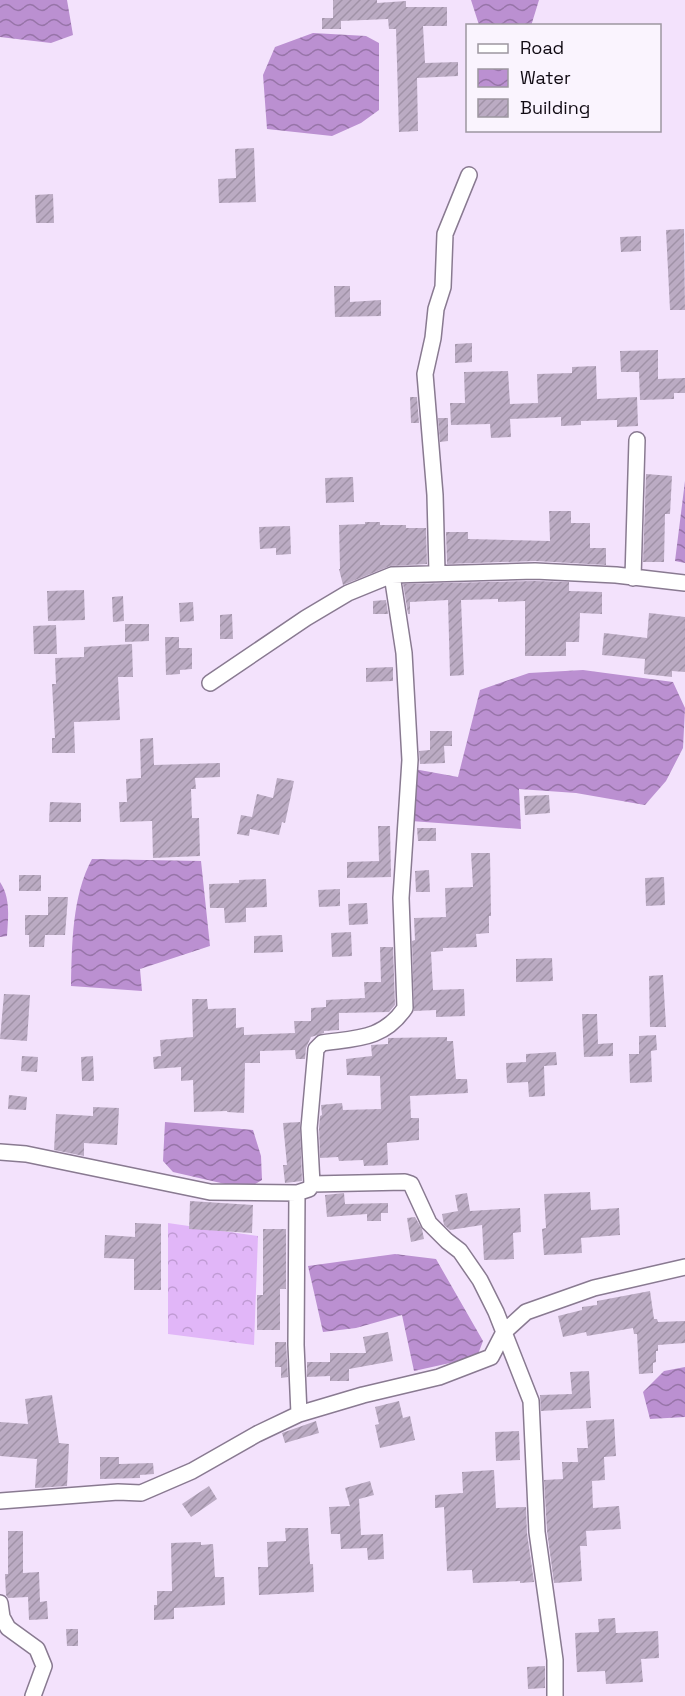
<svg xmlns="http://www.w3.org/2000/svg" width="685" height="1696" viewBox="0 0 685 1696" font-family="'Space Grotesk',sans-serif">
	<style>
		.forest { fill: url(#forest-crowns) }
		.water { fill: url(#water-waves) }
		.building { fill: url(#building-hatch) }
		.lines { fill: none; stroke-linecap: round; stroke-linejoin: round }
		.minor-casing { stroke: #897a91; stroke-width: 18 }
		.minor { stroke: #fff; stroke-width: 15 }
	</style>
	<defs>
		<pattern id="forest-crowns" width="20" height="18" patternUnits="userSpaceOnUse" patternTransform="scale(1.5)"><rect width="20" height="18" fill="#e1b6f8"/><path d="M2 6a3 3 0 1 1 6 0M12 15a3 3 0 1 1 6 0" fill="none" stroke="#c09bd4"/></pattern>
		<pattern id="water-waves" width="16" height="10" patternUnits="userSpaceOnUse" patternTransform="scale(1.5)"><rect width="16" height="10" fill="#bb90d1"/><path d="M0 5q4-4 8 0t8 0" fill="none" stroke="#9774a8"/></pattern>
		<pattern id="building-hatch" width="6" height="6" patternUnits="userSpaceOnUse" patternTransform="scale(1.5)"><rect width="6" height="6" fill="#bbabc3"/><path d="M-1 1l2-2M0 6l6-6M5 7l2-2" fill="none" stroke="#a092a7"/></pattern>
	</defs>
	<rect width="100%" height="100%" fill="#f3e2fc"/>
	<!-- forest -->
	<path class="forest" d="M168,1223L258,1236L254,1345L168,1334Z"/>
	<!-- water -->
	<path class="water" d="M0,0H67L73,35L51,43L0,37Z
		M471,0H539L531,26L479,25Z
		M313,33L366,36L379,43V110L361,123L332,136L267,129L263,75L275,47Z
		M685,481V563L675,561Z
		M583,670L673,682L685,708L683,748L666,781L645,805L576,793L519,789L521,829L411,821L414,769L458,777L480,690L529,673Z
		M92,859L201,861L210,946L140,969L142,991L71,986C72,944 72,896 92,859Z
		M0,882C11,898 8,918 7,936L0,937Z
		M165,1122L253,1130L261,1156L262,1180L247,1189L173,1172L163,1161Z
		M395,1254L436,1259L483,1341L477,1357L414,1371L402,1315L356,1328L323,1332L308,1266Z
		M685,1367V1417L650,1419L643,1392L664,1371Z"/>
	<!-- building -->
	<path class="building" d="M333,0H377V3L406,1V7H447V26H423L425,63L458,62V76L417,78L418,131L399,132L396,29H389L388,19L341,21V29H322V18H333Z
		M254,148L256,202L219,203L218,179L236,178L235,149Z
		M53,194L54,223H36L35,195Z
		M684,229L685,310H670L666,230Z
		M641,236V251L621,252L620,237Z
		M334,286H350V302L381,300V316L335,317Z
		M472,343V362L455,363V344Z
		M658,350V379L685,378V393H674V399L640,400L639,372H621L620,351Z
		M596,366L597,399L637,397L638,426L617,427V420L581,421V425L561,426V417L510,419L511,437L491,438L490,424L451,425L450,403H465L464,372L508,371L510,404L538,403L537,374L572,373V367Z
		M410,397H417L419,423H411Z
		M438,418H448V441L440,442Z
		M646,474L672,476L670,514H665L664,562H643Z
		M353,477L354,502L326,503L325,478Z
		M549,511H571V523H590V548H606V565L535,561L447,564L446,532H468V539L550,541Z
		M365,522H380V525H406V528H426L427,564L390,566L343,585L339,569H340L339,525L365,524Z
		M290,526L291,554L276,555V548L260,549L259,527Z
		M535,581L569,582V591L602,592V614L580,613L579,642H566V656H525V601L498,602V599L461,600L464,675L450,676L448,600L410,602V614H408L403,584Z
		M84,590L85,620L48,621L47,591Z
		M123,596L124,621L113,622L112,597Z
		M386,600L388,614H373V601Z
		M193,602L194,621L180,622L179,603Z
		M649,613L685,617V672L672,671V677L644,674L645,659L602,655L604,633L647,638Z
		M232,614L233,639H220V615Z
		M125,624H149V641L125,642Z
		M56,625L57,654H34L33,626Z
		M165,637H179V648H192V669L180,670V674L166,675Z
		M132,644L133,677H118L120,720L74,722L75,753H52V738H55L52,684H56L55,658L84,657V647Z
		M393,667V681L366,682V668Z
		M430,731H452V746H444L445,763L420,764L419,751L430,750Z
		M153,738L154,765L220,763V777L195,778L196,789H191L192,818H199L200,856L153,858L152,821L120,822L119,802H127L126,779L141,778L140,739Z
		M277,778L294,781L285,823L282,822L279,835L250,829L249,836L237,834L241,815L252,817L257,794L273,798Z
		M549,795L550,813L525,815L524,796Z
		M50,802L81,803V822H49Z
		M378,826H390L391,877L347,878V862L379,861Z
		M417,828H436V841H418Z
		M471,853H490L491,916H489V933L476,934L477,947L443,948V951L431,952L433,990L464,989L465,1016L436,1017V1010L414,1011L412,941L415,940L414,918L446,917L445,888L473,887Z
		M429,870L430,892H416L415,871Z
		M19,875H41V891H19Z
		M664,877L665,905L646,906L645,878Z
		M266,879L267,907L246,908V922L225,923L224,908H210L209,884L239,883V880Z
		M340,889V906L319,907L318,890Z
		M48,897H68L65,935H45L44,947H29V935H25V915H48Z
		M367,903L368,924L349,925L348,904Z
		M351,932L352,956L332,957L331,933Z
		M282,935L283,952L254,953V936Z
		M380,947H393L395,1005L389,1012L339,1013V1030L324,1031V1033L311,1037L306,1048L305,1059H296L295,1050L260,1051V1063H245L244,1113L227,1112V1111L194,1112L193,1080L181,1081V1067L154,1069L153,1057L161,1056L160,1040L193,1037L192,999H207L208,1009L236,1008V1028L244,1027V1035L295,1033L294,1021H311V1008L326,1007V1000L365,998L364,982H381Z
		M552,958L553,981L516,982V959Z
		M663,975L666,1027H650L649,976Z
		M4,994L30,995L27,1041L0,1039Z
		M582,1014H597L598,1044L613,1043V1056L584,1057Z
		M656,1035L657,1050L651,1051L652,1082L630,1083L629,1054H639V1036Z
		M447,1037V1041H453L456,1079H467L468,1093L410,1096L411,1118H419V1140L387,1143L388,1165L364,1166L363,1160L339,1161L338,1157L320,1158L319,1128L320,1116L322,1115L321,1105L342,1103L343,1110L381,1109L380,1076L347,1075L346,1059L372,1056L371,1045L388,1044V1038Z
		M556,1052L557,1065L544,1066L545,1096L529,1097L528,1082L507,1083L506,1063L526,1062V1054Z
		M22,1056L38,1057L37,1072L21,1071Z
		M93,1056L94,1081H82L81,1057Z
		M9,1095L27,1097L26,1110L8,1109Z
		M93,1107L119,1108L117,1145L84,1143V1156L54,1150L56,1114L93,1116Z
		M300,1122L302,1181L285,1183L283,1165H287L283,1123Z
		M590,1192L591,1210L619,1208L620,1235L581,1238L582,1253L544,1255L542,1229L546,1228L544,1194Z
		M344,1193L345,1204L388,1203V1213H381V1221H367V1214L327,1217L325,1195Z
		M467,1193L470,1211L520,1208L521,1232L513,1233L514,1259L484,1260L482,1225L450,1230L444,1225L442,1214L458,1211L455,1195Z
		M190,1201L253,1205L252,1233L189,1229Z
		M415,1217L422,1229L424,1239L411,1242L407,1218Z
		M135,1223L161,1224V1290H134V1259L104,1258L105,1235L135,1237Z
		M263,1229H286V1289H280V1330H257V1295H263Z
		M650,1291L654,1319H657L658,1322L685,1321V1343L658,1345V1351H656V1362L653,1363V1373L639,1374L637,1334H634L633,1328L587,1336L586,1332L563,1337L558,1316L582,1310V1307L597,1305V1301Z
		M388,1332L393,1361L349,1369V1381H330V1376L307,1377V1362H330V1353H366L363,1337Z
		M275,1342H286L288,1377L281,1378V1367H275Z
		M589,1371L591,1408L541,1411L540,1395L572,1394L570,1372Z
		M52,1395L59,1443L69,1444L67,1486L35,1488L37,1459L0,1456V1422L28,1424L25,1399Z
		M399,1401L403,1418L410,1416L415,1440L380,1448L375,1425L379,1424L375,1407Z
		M614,1419L616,1456L604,1457L605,1480L592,1481L593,1508L619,1506L621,1529L586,1531L587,1546H580L582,1581L554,1583L547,1531L544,1480L563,1479L562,1462H578L577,1448H588L586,1421Z
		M316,1421L319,1433L285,1443L282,1433Z
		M519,1431L520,1460L496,1461L495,1432Z
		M100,1457H119V1464L153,1463L154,1474L140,1475V1478L100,1479Z
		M494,1470L496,1508L526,1507L527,1533L534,1582L520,1583V1581L473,1583L472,1570L447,1571L444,1507L435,1508V1495L463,1493L462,1472Z
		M370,1481L374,1495L359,1499L361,1535L383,1534L384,1559L368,1560L367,1548L341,1549L340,1534H331L329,1507L350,1506L345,1488Z
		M209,1486L217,1499L191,1517L182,1504Z
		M285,1528H308L310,1564H313L314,1592L259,1595L258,1567H268L267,1542L286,1541Z
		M8,1531H23V1573L39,1572L40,1602L47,1601L48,1619L29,1620L28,1597L8,1598L6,1595L5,1574H8Z
		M201,1542V1545L213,1544L215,1577H224L225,1605L174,1608V1619L154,1620V1605H157V1591H172L171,1543Z
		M615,1618L616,1633L658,1631L659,1658L641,1659L643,1682L606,1684L605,1671L577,1672L575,1633L599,1632L598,1619Z
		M66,1629H78V1646H67Z
		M545,1666V1688L528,1689L527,1667Z"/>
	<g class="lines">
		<!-- minor casing -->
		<g class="minor-casing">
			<path id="minor" d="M437,572L435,495L425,374L433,338L436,309L443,287L445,234L469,175
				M633,578L637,440
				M210,683L306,618L348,593L392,575L535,571L616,575L685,583
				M0,1152L26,1154L210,1192L297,1193L309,1189L312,1184L309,1128L316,1049L322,1043C356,1038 383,1040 405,1008L401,898L410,760L404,653L392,575
				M312,1184L405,1182L411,1184L429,1223L447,1241L460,1251L480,1280L496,1312L531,1401L537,1532L555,1660V1696
				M297,1193L296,1345L299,1414
				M0,1501L118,1492L141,1493L192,1471L257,1434L299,1414L363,1395L439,1377L491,1357L504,1332L526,1312L594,1288L685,1267
				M0,1603L2,1617L8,1628L37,1649L44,1666L33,1696"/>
		</g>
		<!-- minor -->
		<use href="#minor" class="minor"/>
	</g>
	<!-- legend -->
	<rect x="466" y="24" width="195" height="108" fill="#faf4fe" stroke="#9d97a0" stroke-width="1.5"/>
	<rect x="478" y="44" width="30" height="9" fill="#ffffff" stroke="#9d97a0" stroke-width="1.5"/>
	<text x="520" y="54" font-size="18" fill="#110b14">Road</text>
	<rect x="478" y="69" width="30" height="18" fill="url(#water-waves)" stroke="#9d97a0" stroke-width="1.5"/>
	<text x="520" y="84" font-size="18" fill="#110b14">Water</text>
	<rect x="478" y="99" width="30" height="18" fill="url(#building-hatch)" stroke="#9d97a0" stroke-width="1.5"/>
	<text x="520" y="114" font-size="18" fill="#110b14">Building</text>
</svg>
